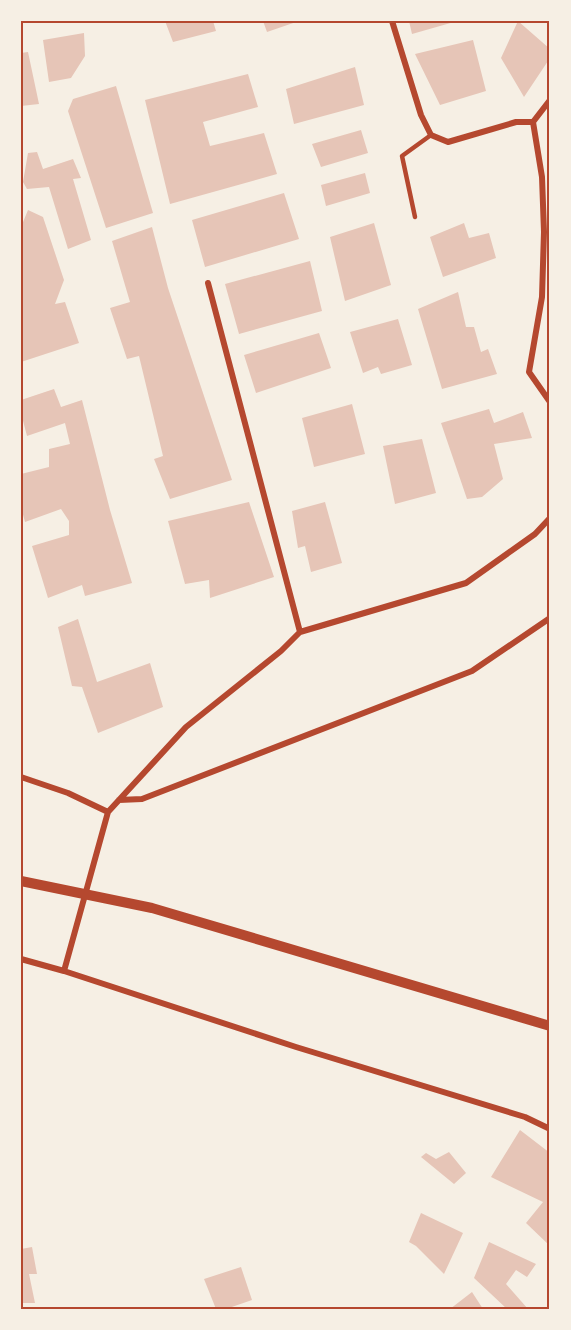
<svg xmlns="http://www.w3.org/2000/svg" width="571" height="1330" viewBox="0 0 571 1330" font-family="Helvetica,sans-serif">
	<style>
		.building { fill: #e6c5b7 }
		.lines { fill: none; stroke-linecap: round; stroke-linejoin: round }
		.service { stroke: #b5482f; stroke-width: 4.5 }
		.minor { stroke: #b5482f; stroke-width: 6 }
		.tertiary { stroke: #b5482f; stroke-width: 10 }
		.neatline { fill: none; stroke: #b5482f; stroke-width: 2 }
	</style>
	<rect width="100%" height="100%" fill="#f6efe4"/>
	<!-- building -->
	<path class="building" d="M165,21H213L216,31L173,42Z
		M263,21H299L267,32Z
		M409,21H454V22L412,34Z
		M518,21L550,49V58L524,97L501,58Z
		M84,33L85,56L71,78L49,82L43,40Z
		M473,40L486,91L440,105L415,54Z
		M28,52L39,104L21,106V53Z
		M355,67L364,105L294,124L286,89Z
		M248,74L258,107L203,122L210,146L264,133L277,174L170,204L145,100Z
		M116,86L153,213L106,228L68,111L73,99Z
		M361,130L368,153L321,167L312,144Z
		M37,152L43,169L73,159L81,178L73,179L91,240L68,249L49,187L27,189L23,182L28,153Z
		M365,173L370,193L326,206L321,185Z
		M284,193L299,239L205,267L192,220Z
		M28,210L43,217L64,280L55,304L65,302L79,343L21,362V227Z
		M374,223L391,285L345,301L330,237Z
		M464,223L469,238L489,233L496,258L443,277L430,237Z
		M152,227L168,288L232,480L170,499L154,459L163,456L139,356L127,359L110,308L130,302L112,241Z
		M310,261L322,311L239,334L225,284Z
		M458,292L466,327H474L481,352L488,349L497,374L442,389L418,309Z
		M398,319L412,365L381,374L378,367L363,373L350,332Z
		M319,333L331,368L256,393L244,355Z
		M54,389L61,407L82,400L110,510L132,583L85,596L82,585L48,598L32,546L69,535V521L61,509L25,522L21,507V474L49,467V449L70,444L65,423L27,436L21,413V400Z
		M352,404L365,454L314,467L302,418Z
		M489,409L494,423L523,412L532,438L494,444L503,479L482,497L467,499L441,423Z
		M422,439L436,493L395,504L383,446Z
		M249,502L274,577L210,598L209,580L185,584L168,521Z
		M325,502L342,563L311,572L305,546L298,548L292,511Z
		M78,619L97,682L150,663L163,707L98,733L82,687L72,686L58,627Z
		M520,1130L550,1153V1193L547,1197L550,1200V1246L526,1223L543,1202L491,1177Z
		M449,1152L466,1173L454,1184L421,1157L426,1153L436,1159Z
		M421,1213L463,1233L444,1274L416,1246L409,1242Z
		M489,1242L536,1264L527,1277L516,1270L506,1284L528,1309H507L474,1278Z
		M32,1247L37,1274H29L35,1303H21V1249Z
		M241,1267L252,1300L226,1309H216L204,1279Z
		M472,1292L483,1309H450Z"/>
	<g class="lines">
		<!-- service -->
		<path class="service" d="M415,217L402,156L431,135"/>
		<!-- minor -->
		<path class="minor" d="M392,21L421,115L431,135L448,142L516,122H533
			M550,100L533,122L542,177L544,232L542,297L529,372L550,402
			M300,632L466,583L535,534L550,518
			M21,777L68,793L108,812
			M119,800L142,799L472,671L550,618
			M21,959L64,971L296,1047L525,1117L550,1129
			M64,971L108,812L186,727L281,651L300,632L208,283"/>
		<!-- tertiary -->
		<path class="tertiary" d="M21,881L152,908L550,1026"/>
	</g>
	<!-- border -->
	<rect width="571" height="1330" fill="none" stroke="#f6efe4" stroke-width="45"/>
	<rect x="22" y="22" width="526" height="1286" class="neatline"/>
</svg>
